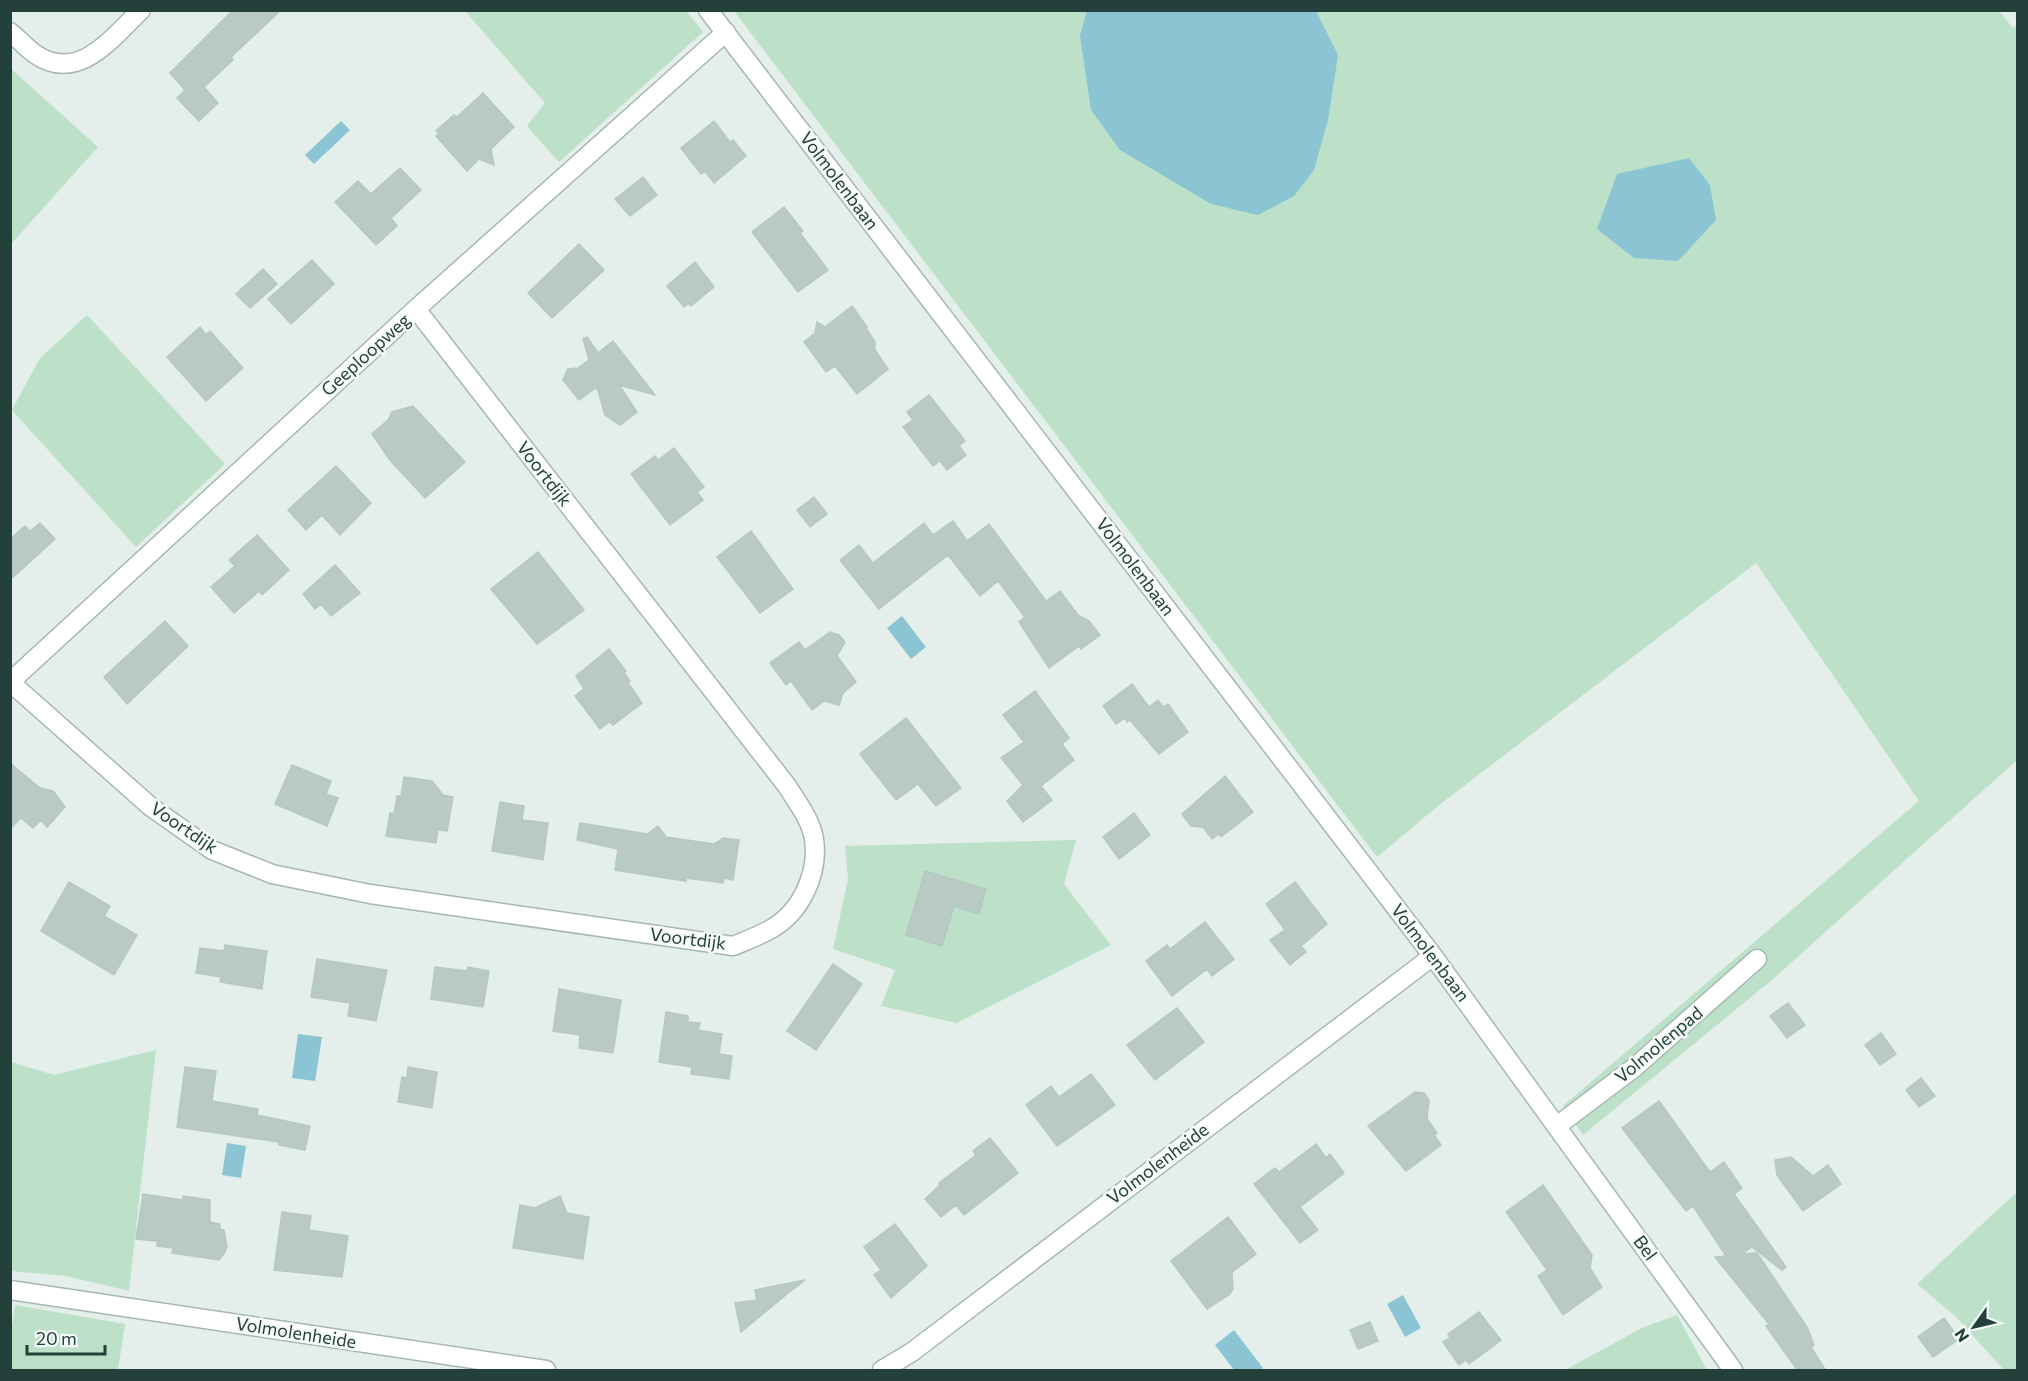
<svg xmlns="http://www.w3.org/2000/svg" width="2028" height="1381" viewBox="0 0 2028 1381" font-family="Commissioner,sans-serif">
	<style>
		.green { fill: #bde0c8 }
		.water { fill: #8bc5d4 }
		.building { fill: #b9c9c3; stroke: #b6c8c2; stroke-width: 1.5 }
		.lines { fill: none; stroke-linecap: round; stroke-linejoin: round }
		.minor-casing { stroke: #a6b7b2; stroke-width: 21 }
		.minor { stroke: #fff; stroke-width: 18 }
		.labels { text-anchor: middle; stroke-width: 5; stroke-linejoin: round; paint-order: stroke }
		.street-label { font-size: 18px; fill: #23413a; stroke: #f5faf8 }
	</style>
	<rect width="100%" height="100%" fill="#e4eeea"/>
	<!-- green -->
	<path class="green" d="M465,11H686L703,32L559,162L527,126L545,103Z
		M734,11H1999L2013,28L2018,25L2017,760L1773,979L1583,1135L1563,1106L1919,801L1756,563L1439,805L1377,857Z
		M11,69L98,147L11,244Z
		M87,315L225,464L136,547L12,410L40,358Z
		M1076,840L1064,884L1111,945L957,1023L881,1006L895,970L833,949L848,879L845,846Z
		M156,1050L129,1291L66,1276L11,1271V1062L54,1075Z
		M2017,1192V1370H2004L1955,1316L1917,1284Z
		M15,1305L125,1324L118,1370H11V1333Z
		M1677,1315L1707,1370H1565L1642,1328Z"/>
	<!-- water -->
	<path class="water" d="M1087,10L1316,11L1338,55L1328,120L1314,170L1294,196L1258,215L1211,204L1120,150L1091,110L1080,36Z
		M341,121L350,130L314,164L305,155Z
		M1689,158L1710,185L1716,220L1678,261L1634,258L1597,229L1617,174Z
		M902,616L926,647L911,659L887,628Z
		M298,1034L322,1037L315,1081L292,1078Z
		M227,1143L246,1146L241,1178L222,1175Z
		M1403,1295L1421,1328L1405,1337L1387,1304Z
		M1234,1330L1263,1368L1260,1370H1234L1215,1345Z"/>
	<!-- building -->
	<path class="building" d="M233,10H281L231,57L233,60L204,87L218,103L199,121L177,98L185,90L170,73Z
		M483,93L514,127L491,149L494,165L479,159L467,171L436,136L439,133L436,131L454,115L457,117Z
		M714,121L730,142L733,140L746,156L714,183L705,171L701,174L681,148Z
		M400,168L421,190L391,218L397,226L376,245L335,202L358,181L371,194Z
		M643,177L657,195L630,216L615,199Z
		M784,207L803,231L800,233L828,270L798,292L752,232Z
		M579,244L604,270L552,318L528,293Z
		M312,260L334,284L291,324L268,299Z
		M695,262L714,287L691,306L689,303L684,307L667,286Z
		M263,269L277,284L250,308L236,294Z
		M852,306L867,327L866,328L875,342V350L888,369L857,394L835,366L826,372L804,342L815,333L817,322L825,327Z
		M200,327L206,335L210,331L243,368L206,401L167,357Z
		M587,337L598,353L613,341L655,395L619,385L637,412L620,425L605,415L597,387L579,400L563,380L568,369L578,368L589,360L583,339Z
		M929,395L965,441L959,446L966,455L947,470L940,461L933,466L903,427L913,420L907,412Z
		M413,406L465,462L425,498L389,459L372,434L388,420L392,412Z
		M674,448L704,487L697,492L703,500L670,525L631,474L655,456L658,460Z
		M336,466L371,503L340,535L322,515L306,530L288,510Z
		M814,497L827,514L810,527L797,510Z
		M953,521L967,541L989,524L1046,601L1060,591L1078,615L1089,621L1100,635L1081,649L1079,646L1049,668L1019,622L1025,617L998,581L980,596L948,555L879,609L840,560L859,545L873,563L924,523L933,535Z
		M40,523L55,539L10,580V539L25,526L30,531Z
		M751,531L793,589L760,613L717,557Z
		M257,535L289,570L262,595L259,591L234,613L211,587L235,566L229,560Z
		M538,552L584,610L537,644L491,589Z
		M335,565L360,593L331,616L321,604L315,609L303,594Z
		M165,621L188,646L127,704L104,677Z
		M830,632L839,635L845,642L837,656L856,682L843,693L839,705L824,701L812,710L791,681L786,685L770,663L799,642L805,650Z
		M609,649L626,671L624,673L630,681L628,683L642,703L613,725L609,722L600,729L575,696L584,689L576,676Z
		M1132,684L1149,707L1158,700L1163,707L1168,704L1188,732L1159,754L1130,720L1127,722L1125,718L1116,724L1103,706Z
		M1035,691L1069,738L1062,744L1074,760L1041,786L1052,800L1023,822L1007,801L1023,785L1001,758L1024,742L1003,715Z
		M906,718L961,788L936,806L918,784L896,800L860,754Z
		M10,763L40,788L53,791L65,807L47,827L41,820L33,828L21,818L10,829Z
		M292,765L331,781L326,794L338,798L327,826L275,804Z
		M1225,776L1253,812L1221,837L1219,834L1212,839L1203,827L1191,826L1182,814Z
		M404,777L432,781L443,795L453,797L447,831L438,830L436,843L386,836L390,813L394,814L397,796H401Z
		M500,802L524,806L522,820L548,823L543,860L492,851Z
		M1134,813L1150,835L1119,859L1103,837Z
		M580,823L647,834L658,826L666,837L714,844L723,838L739,840L733,880L724,878L723,883L686,878V881L615,870L618,849L577,840Z
		M925,871L986,889L979,914L954,906L942,946L906,935Z
		M69,882L110,906L104,916L137,935L114,975L41,931Z
		M1295,882L1327,924L1301,946L1306,952L1290,965L1270,940L1285,930L1266,904Z
		M1205,922L1234,959L1212,976L1207,969L1172,996L1146,961L1167,945L1170,949Z
		M225,945L267,951L262,989L220,982L221,977L196,973L200,948L224,951Z
		M317,959L387,970L376,1021L348,1016L350,1003L311,997Z
		M833,964L862,984L816,1050L787,1031Z
		M435,967L467,971L468,967L489,971L483,1007L431,999Z
		M559,989L621,1000L613,1053L579,1048L580,1035L553,1031Z
		M1788,1003L1805,1025L1787,1038L1770,1016Z
		M1177,1008L1204,1042L1155,1080L1127,1045Z
		M666,1012L688,1016V1022L700,1023L698,1030L722,1034L719,1054L732,1056L729,1079L691,1074L692,1067L659,1062Z
		M1881,1033L1896,1054L1880,1065L1865,1045Z
		M185,1067L216,1071L212,1101L258,1109L257,1115L310,1126L305,1150L279,1145V1142L177,1127Z
		M408,1067L437,1072L432,1108L398,1102L402,1077L407,1078Z
		M1091,1074L1115,1105L1057,1146L1026,1105L1051,1086L1059,1097Z
		M1921,1078L1935,1096L1919,1107L1906,1090Z
		M1415,1092L1424,1093L1429,1100L1427,1119L1437,1133L1434,1135L1441,1145L1406,1171L1368,1126Z
		M1659,1101L1710,1172L1724,1162L1742,1188L1734,1194L1786,1267L1782,1270L1752,1247L1742,1254L1757,1253L1807,1327L1814,1345L1811,1347L1826,1371H1798L1766,1326L1769,1324L1715,1257L1726,1256L1693,1206L1686,1211L1622,1128Z
		M990,1138L1018,1173L964,1215L956,1205L941,1217L925,1199L940,1185L939,1183L976,1155L973,1151Z
		M1316,1144L1326,1158L1330,1154L1344,1173L1300,1207L1318,1230L1300,1243L1254,1184L1275,1168L1279,1172Z
		M1791,1157L1813,1176L1828,1165L1841,1184L1803,1211L1777,1175L1775,1160Z
		M1543,1185L1592,1255L1590,1268L1602,1287L1563,1315L1538,1276L1547,1270L1506,1212Z
		M143,1194L183,1200V1196L210,1200V1222L220,1224V1229L224,1230L227,1247L225,1252L219,1260L186,1255L172,1253L173,1248L157,1246V1241L136,1239Z
		M560,1196L567,1213L589,1217L583,1259L513,1248L520,1205L535,1208Z
		M282,1212L311,1216L309,1230L348,1236L342,1277L274,1270Z
		M1228,1217L1256,1254L1232,1272L1233,1289L1230,1294L1207,1309L1171,1261Z
		M895,1224L927,1266L891,1298L874,1275L881,1270L864,1247Z
		M805,1280L787,1294L741,1332L735,1303L757,1300L755,1290Z
		M1479,1312L1501,1340L1469,1364L1466,1360L1459,1365L1443,1342L1450,1338L1448,1334Z
		M1944,1318L1959,1339L1933,1357L1918,1337Z
		M1370,1322L1378,1341L1358,1349L1350,1330Z"/>
	<g class="lines">
		<!-- minor casing -->
		<g class="minor-casing">
			<path id="minor" d="M708,10L1433,956L1733,1370
				M10,32C19,39 26,48 35,54C78,84 112,38 141,10
				M10,682L151,807L212,850L272,874L370,894L733,946C745,941 759,936 771,929C801,912 819,874 814,839C811,820 797,802 787,786L416,309
				M10,682L416,309L726,32
				M1557,1126L1635,1067L1757,959
				M10,1290L546,1370
				M882,1370L912,1352L1433,956"/>
		</g>
		<!-- minor -->
		<use href="#minor" class="minor"/>
	</g>
	<g class="labels">
		<!-- street labels -->
		<g class="street-label">
			<text transform="translate(839 181) rotate(53)" y="6">Volmolenbaan</text>
			<text transform="translate(366 355) rotate(-42)" y="6">Geeploopweg</text>
			<text transform="translate(544 474) rotate(52)" y="6">Voortdijk</text>
			<text transform="translate(1135 567) rotate(53)" y="6">Volmolenbaan</text>
			<text transform="translate(184 828) rotate(34)" y="6">Voortdijk</text>
			<text transform="translate(688 939) rotate(7)" y="6">Voortdijk</text>
			<text transform="translate(1430 953) rotate(53)" y="6">Volmolenbaan</text>
			<text transform="translate(1659 1045) rotate(-40)" y="6">Volmolenpad</text>
			<text transform="translate(1158 1164) rotate(-37)" y="6">Volmolenheide</text>
			<text transform="translate(1645 1248) rotate(54)" y="6">Bel</text>
			<text transform="translate(296 1333) rotate(9)" y="6">Volmolenheide</text>
		</g>
	</g>
	<!-- border -->
	<rect width="2028" height="1381" fill="none" stroke="#23413a" stroke-width="24"/>
	<!-- north arrow -->
	<g transform="translate(1974 1327) rotate(236)" stroke="#f5faf8" stroke-width="4.5" paint-order="stroke">
	<path d="M0-4.5L10 22L0 15L-10 22Z" fill="#23413a"/>
	<text y="-9" font-size="16" font-weight="bold" text-anchor="middle" fill="#23413a">N</text>
	</g>
	<!-- scale -->
	<path d="M27 1345v9h78v-9" fill="none" stroke="#23413a" stroke-width="3"/>
	<text x="36" y="1345" font-size="18" fill="#23413a" stroke="#f5faf8" stroke-width="4.5" paint-order="stroke">20 m</text>
</svg>
